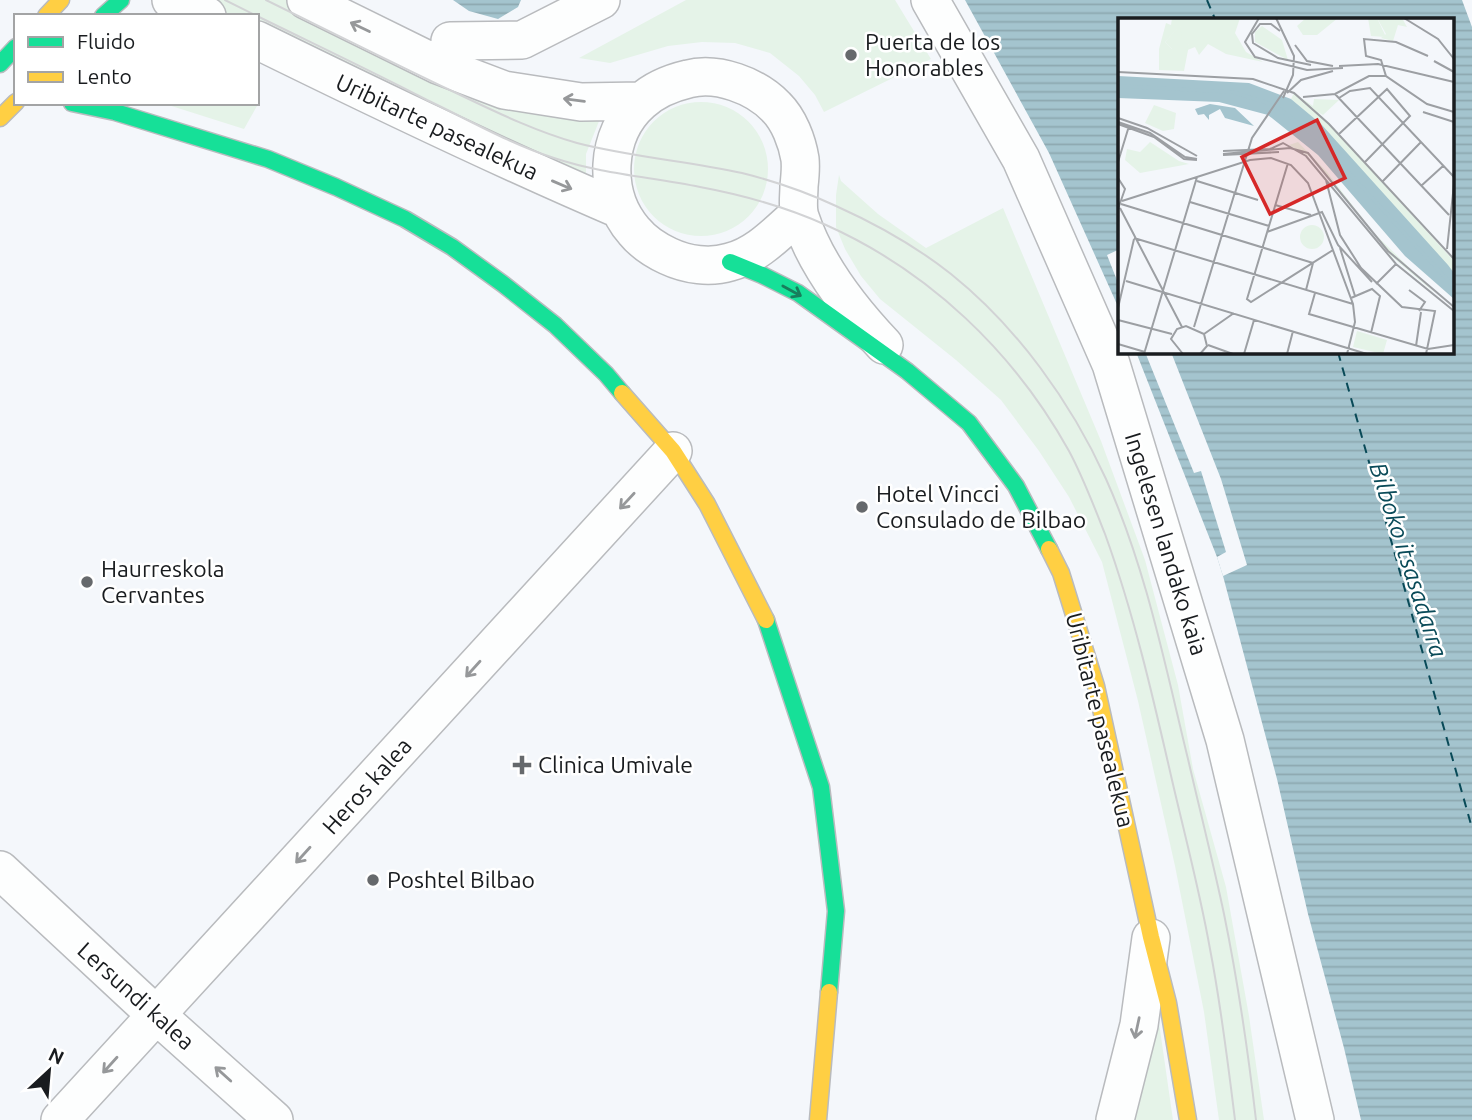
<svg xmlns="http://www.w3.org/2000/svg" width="1472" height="1120" viewBox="0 0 1472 1120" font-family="Ubuntu,sans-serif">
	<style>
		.green { fill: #e5f3e8 }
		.water { fill: url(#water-rules) }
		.pier { fill: #f4f7fb }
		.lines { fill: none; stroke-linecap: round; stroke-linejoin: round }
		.ferry { stroke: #094a58; stroke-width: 2; stroke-dasharray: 9 7; stroke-linecap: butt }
		.street-casing { stroke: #b9bbbe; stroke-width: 40 }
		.fast-casing { stroke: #b9bbbe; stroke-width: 19 }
		.slow-casing { stroke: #b9bbbe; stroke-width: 19 }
		.street { stroke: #fdfefe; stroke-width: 37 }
		.fast { stroke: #16e098; stroke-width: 16 }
		.slow { stroke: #ffcf43; stroke-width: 16 }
		.tram { stroke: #d2d3d5; stroke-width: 2 }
		.oneway { stroke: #96989a }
		.oneway2 { stroke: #187e5c }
		.poi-dot { fill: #66696c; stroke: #fff; stroke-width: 2.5 }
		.labels { text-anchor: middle; stroke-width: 5; stroke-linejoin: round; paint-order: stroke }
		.poi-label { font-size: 23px; fill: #191c1f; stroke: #fff; text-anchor: start }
		.street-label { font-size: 23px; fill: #191c1f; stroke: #fff }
		.water-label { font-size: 24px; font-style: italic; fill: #094a58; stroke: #fff }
		.inset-river { fill: none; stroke: #a4c4ce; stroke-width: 3.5 }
		.inset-road { fill: none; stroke: #9c9fa3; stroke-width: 2 }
		.view { fill: #d62828; fill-opacity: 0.15; stroke: #d62828; stroke-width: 3.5 }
		.inset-edge { fill: none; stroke: #191c1f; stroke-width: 3.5 }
	</style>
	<defs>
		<pattern id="water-rules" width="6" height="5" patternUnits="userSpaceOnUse" patternTransform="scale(1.75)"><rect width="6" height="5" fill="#a4c4ce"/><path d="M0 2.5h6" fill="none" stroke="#8da8b0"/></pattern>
	</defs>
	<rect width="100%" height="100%" fill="#f4f7fb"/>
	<!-- green -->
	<path class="green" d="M167,0H306L438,65L607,101L586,154V195L257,42V16H201Z
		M686,0H895L931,59L824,112L815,95L799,76L770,53L735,43L702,42L668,46L610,63L579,58Z
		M634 169a67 67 0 1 1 134 0a67 67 0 1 1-134 0Z
		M162,103H251L257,106L244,129Z
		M839,175L841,181L878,214L926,248L1003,208L1101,441L1145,560L1178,685L1193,769L1226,887L1249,1016L1264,1120H1219L1204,1012L1175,866L1138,701L1102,562L1069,497L1039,451L1001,400L956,360L880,299L861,276L845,249L836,227V195Z
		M1155,995L1173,1120H1131Z"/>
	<!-- water -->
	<path class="water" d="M453,0H521L518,7L498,19L469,11Z
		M965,0H1462L1472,27V1120H1361L1344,1048L1308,914L1277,779L1223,576L1217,557L1136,352H1453V19H1120V311L1049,153Z"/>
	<!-- pier -->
	<path class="pier" d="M1120,249V288L1107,255Z
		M1145,352H1171L1221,479L1247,565L1223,576L1217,557L1226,552L1201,471L1194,473Z"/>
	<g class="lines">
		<!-- ferry -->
		<path class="ferry" d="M1207,0L1215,19
			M1338,352L1472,828"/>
		<!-- street casing -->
		<g class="street-casing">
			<path id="street" d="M171,0L207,16
				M306,0L438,65L504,90L581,102L642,101
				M930,0L1021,159L1111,364L1225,740L1315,1120
				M257,40C377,99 497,157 619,209
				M450,41L522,40L601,0
				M799,214C778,232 758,255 730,262C710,268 687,265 668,256C655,250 643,242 634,231C602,194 605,134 641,102C655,89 671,83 688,79C717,71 756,86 776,107C789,120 797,141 800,159C801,168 800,177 799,186C799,196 797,208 800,217C816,266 850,309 884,345
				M0,870L141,1001L274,1120
				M60,1120L673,451
				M1115,1120L1139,1025L1151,938"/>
		</g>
		<!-- fast casing -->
		<g class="fast-casing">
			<path id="fast" d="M103,16L121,0
				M0,64L16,47
				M72,103L115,112L268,159L336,187L405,219L452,247L503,284L555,325L606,374L622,393
				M730,262L762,275L798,293L907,371L969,423L1016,486L1049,549
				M766,620L821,787L836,911L829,992"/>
		</g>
		<!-- slow casing -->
		<g class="slow-casing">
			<path id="slow" d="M46,16L61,0
				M0,118L16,102
				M622,393L673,451L707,504L766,620
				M1049,549L1061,573L1096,686L1151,937L1168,1003L1188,1120
				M818,1120L829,992"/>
		</g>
		<!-- street -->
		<use href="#street" class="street"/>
		<!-- fast -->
		<use href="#fast" class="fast"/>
		<!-- slow -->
		<use href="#slow" class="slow"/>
		<!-- tram -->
		<path class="tram" d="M225,0L257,16
			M266,0C329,31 391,62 454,92C494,111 534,131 577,143C631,157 687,161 742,173C774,181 806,192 836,206C876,224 917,247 951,274C1017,327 1071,402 1106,479C1146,568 1165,665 1188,759C1200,811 1213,862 1224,914C1238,982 1248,1051 1256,1120
			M257,16C314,44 371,71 427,100C469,120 510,144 554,158C602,174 651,177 700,187C743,195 786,207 826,225C929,271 1014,352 1069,451C1083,477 1094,506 1105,534C1134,614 1153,697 1172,780C1185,836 1200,892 1210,949C1221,1005 1228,1063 1235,1120"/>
	</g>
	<!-- one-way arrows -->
	<defs><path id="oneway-shaft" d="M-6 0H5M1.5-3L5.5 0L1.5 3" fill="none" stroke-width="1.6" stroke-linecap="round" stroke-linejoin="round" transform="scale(1.75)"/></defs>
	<g class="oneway">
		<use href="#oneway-shaft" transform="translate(360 27) rotate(-154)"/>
		<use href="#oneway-shaft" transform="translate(574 100) rotate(-173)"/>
		<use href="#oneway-shaft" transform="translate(562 185) rotate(23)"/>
		<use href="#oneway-shaft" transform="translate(627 501) rotate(133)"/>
		<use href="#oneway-shaft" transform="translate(473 669) rotate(132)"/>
		<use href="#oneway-shaft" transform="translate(303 855) rotate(132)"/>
		<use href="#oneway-shaft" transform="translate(1137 1028) rotate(102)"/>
		<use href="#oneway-shaft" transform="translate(110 1065) rotate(132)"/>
		<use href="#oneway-shaft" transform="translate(223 1074) rotate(-138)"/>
	</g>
	<use class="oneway2" href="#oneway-shaft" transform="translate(792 291) rotate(29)"/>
	<!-- markers -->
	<g class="poi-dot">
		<circle cx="851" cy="55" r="7"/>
		<circle cx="862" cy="507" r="7"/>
		<circle cx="87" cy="582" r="7"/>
		<path d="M518.5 754.5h7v7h7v7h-7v7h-7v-7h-7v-7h7z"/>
		<circle cx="373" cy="880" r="7"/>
	</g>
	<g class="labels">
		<!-- poi labels -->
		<g class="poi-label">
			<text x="865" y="50">Puerta de los<tspan x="865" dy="26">Honorables</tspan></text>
			<text x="876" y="502">Hotel Vincci<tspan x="876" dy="26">Consulado de Bilbao</tspan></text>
			<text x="101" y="577">Haurreskola<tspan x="101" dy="26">Cervantes</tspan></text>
			<text x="538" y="773">Clinica Umivale</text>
			<text x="387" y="888">Poshtel Bilbao</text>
		</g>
		<!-- street labels -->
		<g class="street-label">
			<text transform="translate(437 127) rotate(25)" y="8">Uribitarte pasealekua</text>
			<text transform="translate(1166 544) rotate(73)" y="8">Ingelesen landako kaia</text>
			<text transform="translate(1100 720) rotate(76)" y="8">Uribitarte pasealekua</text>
			<text transform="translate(367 786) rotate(-48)" y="8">Heros kalea</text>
			<text transform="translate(136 996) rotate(42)" y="8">Lersundi kalea</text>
		</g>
		<!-- water labels -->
		<g class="water-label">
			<text transform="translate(1408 560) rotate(72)" y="8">Bilboko itsasadarra</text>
		</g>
	</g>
	<!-- overview -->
	<g transform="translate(1118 18)">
		<rect width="336" height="336" fill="#f4f7fb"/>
		<path d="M188,0H220L199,17H185L179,8ZM259,0H284L289,9L280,7L275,23L263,20L268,16ZM62,7L71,27L66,53L41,52V31H54L47,24ZM144,8L164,22L170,42L137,24V14ZM180,124L209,154L255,214L318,276L273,238L194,140L171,127Z" fill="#e5f3e8"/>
		<path d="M54,0H122L117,15L128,34L145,44L108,36L90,26L81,37L77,29L67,33L71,27L64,20L62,8L47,24L54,31H41L48,5L53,7ZM250,0H259L268,19L253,18Z" fill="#e5f3e8"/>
		<path d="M176,75L195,88L196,81L221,82L205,97L200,94L336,243V255L204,108L173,81ZM36,87L58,95L56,111L45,113L27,105ZM32,124L61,143L71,146L22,155L7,142L9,131L22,134ZM182 219a12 12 0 1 1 24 0a12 12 0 1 1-24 0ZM239,313L269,322L265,336L235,329Z" fill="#e5f3e8"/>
		<path d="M0,58L131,65L173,81L203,106L330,247L336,255V281L287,238L200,137L150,97L101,84L0,80ZM92,86L117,90L136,108L107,100L102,91L91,97V102L86,96L80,97L77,91Z" fill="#a4c4ce"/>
		<path class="inset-river" d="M0,68L115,74L153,86M158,88L198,119L336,269"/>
		<path class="inset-road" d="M141,0L127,24L137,39L189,52L225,50M158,0L176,38L175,57L165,80M286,0L320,21L336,41M162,13L153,6H142L134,16L135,25L160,40L193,47M177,27L189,43L215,48M310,38L278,24L246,21L248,38L263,42L268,58L309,86L336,94M316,43L336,54M221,48L260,46L336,64M0,54L135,61L176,75L211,106L336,241M169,75L183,62L215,53M217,76L331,197M185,79L217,76L251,58H268M221,80L232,73L252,70L336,159M305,94L336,104M0,100L29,110L79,138M0,104L32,115L67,139L79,141M0,106L36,119L66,141L79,142M221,116L269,71L292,98L247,144M105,133L152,131L165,125L188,138L278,246L336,293M105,136L172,130L190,135L270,233L336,289M105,137L161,134M0,144L11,108M170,145L129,281L133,284L215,232M0,160L7,171L0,191M208,162L222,217L243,250L284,289L317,293L308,336M79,163L140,182M265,163L303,124M303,168L325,148M117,175L134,120L166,73M4,183L132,142L153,140L173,147L190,165L235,286L237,304L229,336M72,184L151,208M3,186L195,245M157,187L193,197M2,190L64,309M149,214L204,194L220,227L254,264M16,220L235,286M222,230L237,278M329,231L336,166M8,263L249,336M258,266L278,246M188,272L195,245M291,272L307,284L301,293M197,275L191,296L310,331L336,327M233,280L254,271L262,278L253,315M0,290L16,221M0,302L54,316M76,309L117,174M86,316L116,295M0,326L27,334M90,327L115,336M298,328L303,294M26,336L79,159M65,336L53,321L59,311L68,308L86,316L89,328L82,336M126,336L136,302M169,336L175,313"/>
		<path class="view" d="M199,102L227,160L152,196L124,139Z"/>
		<rect width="336" height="336" class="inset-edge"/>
	</g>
	<!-- legend -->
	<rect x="14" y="14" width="245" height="91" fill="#ffffff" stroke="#a3a4a5" stroke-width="2"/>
	<rect x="28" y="37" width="35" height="10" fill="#16e098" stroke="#a3a4a5" stroke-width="2"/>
	<text x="77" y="49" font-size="21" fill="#191c1f">Fluido</text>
	<rect x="28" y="72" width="35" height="10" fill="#ffcf43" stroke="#a3a4a5" stroke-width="2"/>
	<text x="77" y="84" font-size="21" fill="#191c1f">Lento</text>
	<!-- north arrow -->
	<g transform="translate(49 1071) rotate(26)" stroke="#ffffff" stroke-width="5" paint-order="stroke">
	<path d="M0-5L12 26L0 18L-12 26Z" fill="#191c1f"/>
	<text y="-10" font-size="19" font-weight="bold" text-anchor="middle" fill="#191c1f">N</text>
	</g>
</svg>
